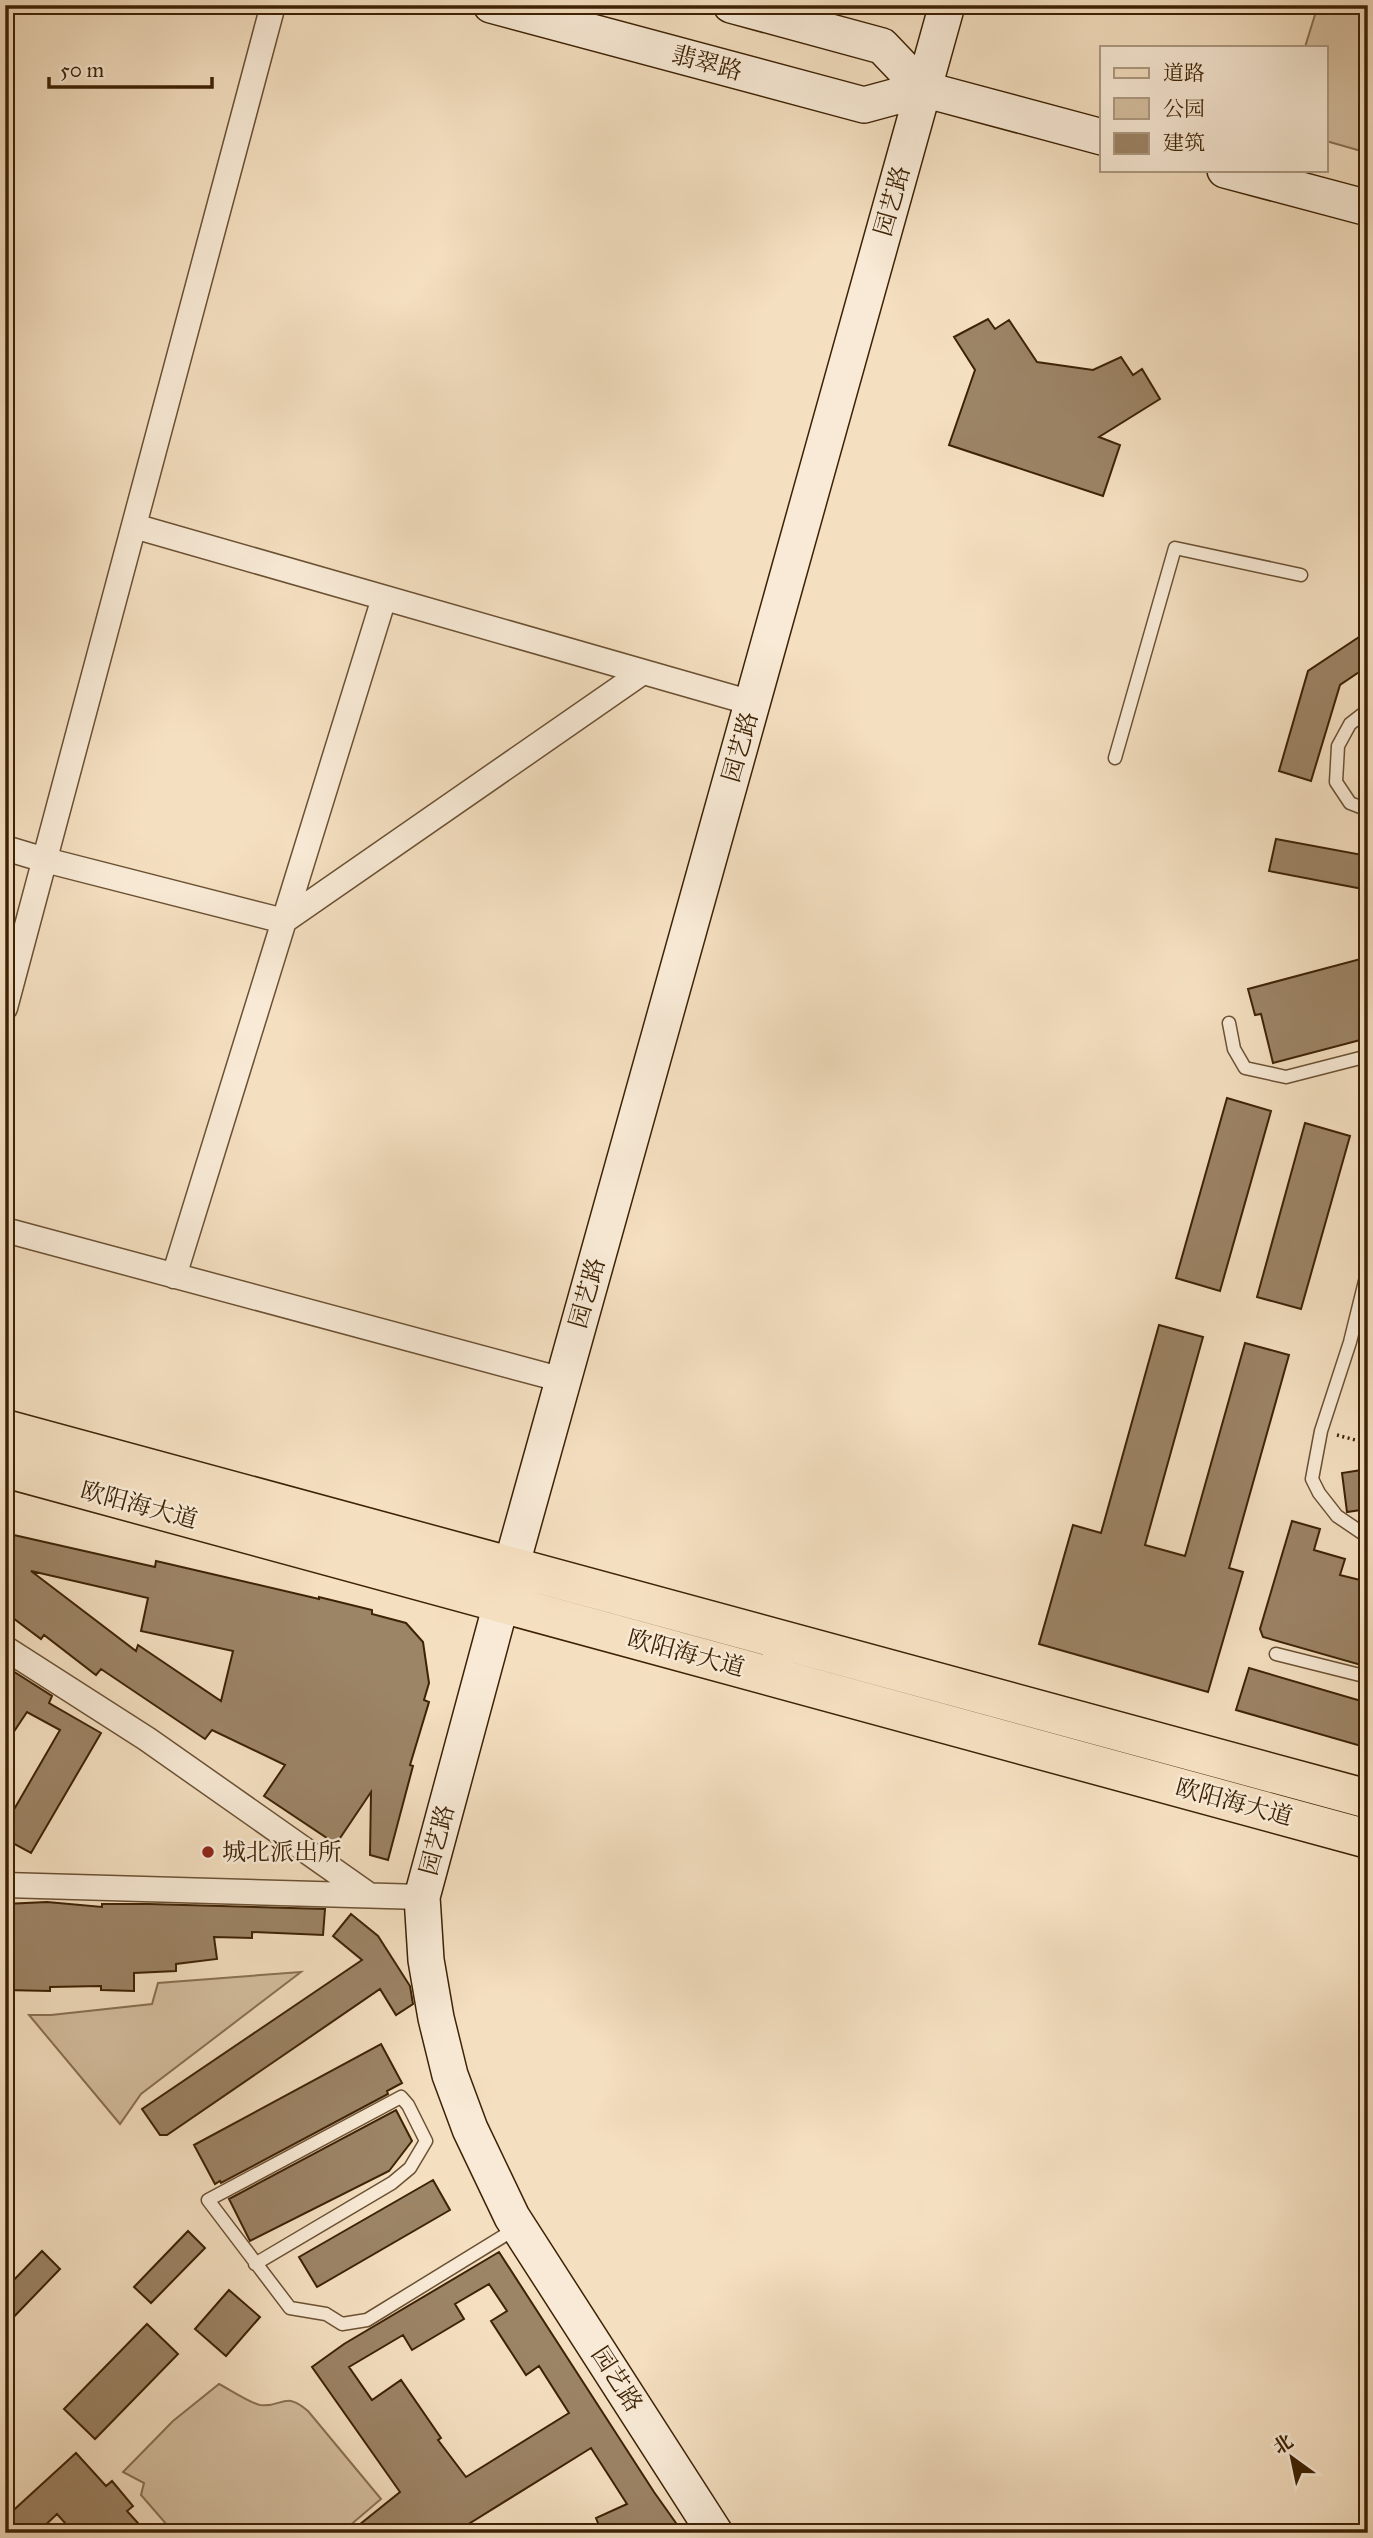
<svg xmlns="http://www.w3.org/2000/svg" width="1373" height="2538" viewBox="0 0 1373 2538" font-family="'IM FELL Great Primer','Noto Serif SC',serif">
	<style>
		.green { fill: #d5bfa0; stroke: #897052; stroke-width: 2 }
		.building { fill: #9c8466; stroke: #3d2204; stroke-width: 2; fill-rule: evenodd }
		.lines { fill: none; stroke-linecap: round; stroke-linejoin: round }
		.lane-casing { stroke: #6b5133; stroke-width: 15 }
		.street-casing { stroke: #6b5133; stroke-width: 27 }
		.secondary-casing { stroke: #3d2204; stroke-width: 38 }
		.primary-casing { stroke: #3d2204; stroke-width: 41 }
		.path { stroke: #3d2204; stroke-width: 3.5; stroke-dasharray: 2 3.5; stroke-linecap: butt }
		.lane { stroke: #f8ead6; stroke-width: 12 }
		.street { stroke: #f8ead6; stroke-width: 24 }
		.secondary { stroke: #f8ead6; stroke-width: 35 }
		.primary { stroke: #f4dfc0; stroke-width: 38 }
		.poi-dot { fill: #8f2418; stroke: #f8ead6; stroke-width: 2.5 }
		.labels { text-anchor: middle; stroke-width: 5; stroke-linejoin: round; paint-order: stroke }
		.street-label { font-size: 24px; fill: #3d2204; stroke: #f8ead6 }
		.poi-label { font-size: 24px; fill: #3d2204; stroke: #f8ead6; text-anchor: start }
	</style>
	<rect width="100%" height="100%" fill="#f4dfc0"/>
	<filter id="stains"><feTurbulence type="fractalNoise" baseFrequency=".00286" numOctaves="4"/><feColorMatrix values="0 0 0 0 .2 0 0 0 0 .09 0 0 0 0 .02 0 0 0 .5 -.17"/></filter>
	<radialGradient id="worn" r=".72"><stop offset=".6" stop-color="#630" stop-opacity="0"/><stop offset="1" stop-color="#630" stop-opacity=".3"/></radialGradient>
	<!-- green -->
	<path class="green" d="M1318,5H1368V153L1326,141V47H1305Z
		M301,1972L141,2094L120,2124L29,2015H51L152,2004L158,1983Z
		M219,2384C229,2389 250,2403 260,2405C283,2408 284,2390 308,2411L381,2499L341,2533H174L141,2495L144,2483L123,2472L173,2421Z"/>
	<!-- building -->
	<path class="building" d="M988,319L995,329L1009,320L1037,362L1093,370L1121,357L1133,375L1142,369L1160,399L1099,437L1120,445L1103,496L949,445L975,370L954,337Z
		M1368,631V666L1340,685L1311,781L1279,771L1308,671Z
		M1276,839L1368,856V890L1269,871Z
		M1368,957V1038L1273,1063L1261,1014L1255,1015L1248,989Z
		M1227,1098L1271,1111L1220,1291L1176,1278Z
		M1305,1123L1350,1136L1301,1309L1257,1297Z
		M1159,1325L1203,1337L1145,1545L1185,1556L1245,1343L1289,1355L1229,1568L1243,1572L1208,1692L1039,1644L1073,1525L1101,1533Z
		M1368,1469V1509L1347,1512L1342,1473Z
		M1292,1521L1320,1529L1314,1550L1345,1559L1340,1575L1368,1582V1667L1263,1637L1260,1629Z
		M5,1533L155,1567L156,1561L319,1599V1597L372,1610V1614L406,1623L423,1642L429,1683L424,1700L429,1702L410,1765L413,1766L388,1860L370,1855L371,1792L336,1844L264,1796L285,1765L212,1730L205,1739L101,1669L96,1675L44,1635L41,1639L5,1612ZM31,1571L148,1598L141,1631L233,1651L221,1701L138,1645L136,1651Z
		M5,1666L52,1696L49,1703L101,1733L31,1853L5,1839V1825L60,1730L27,1712L5,1745Z
		M1249,1668L1368,1703V1748L1236,1710Z
		M47,1902L102,1907V1904H148L325,1909L323,1935L252,1932V1938L214,1937L217,1959L176,1964V1971L134,1973V1991L101,1990V1986L50,1987V1991L5,1990V1904Z
		M351,1914L378,1936L410,1986L413,2004L396,2015L380,1989L167,2135H160L142,2109L362,1960L333,1936Z
		M381,2044L402,2083L387,2091L388,2094L221,2183L220,2181L215,2184L194,2145Z
		M396,2110L412,2141L389,2171L250,2241L229,2199Z
		M433,2180L450,2210L317,2287L299,2257Z
		M188,2231L205,2248L151,2303L134,2287Z
		M42,2251L60,2269L5,2326V2289Z
		M499,2252L654,2492L683,2533H602L596,2518L627,2504L591,2448L454,2533H349L400,2492L312,2367L344,2344ZM489,2284L507,2311L491,2321L526,2375L539,2366L569,2413L466,2477L438,2440L441,2438L401,2380L372,2400L349,2367L403,2335L412,2350L464,2319L455,2304Z
		M229,2290L260,2317L226,2356L195,2329Z
		M147,2324L178,2354L95,2439L64,2409Z
		M76,2453L106,2486L112,2481L133,2506L127,2511L147,2533H74L57,2514L37,2533H5V2518Z"/>
	<g class="lines">
		<!-- lane casing -->
		<g class="lane-casing">
			<path id="lane" d="M1368,710L1350,724L1338,746L1336,782L1350,803L1368,810
				M1115,758L1175,548L1301,575
				M1229,1023L1234,1049L1245,1068L1286,1077L1368,1056
				M1368,1269L1350,1342L1321,1431L1312,1479L1319,1493L1337,1516L1368,1537
				M1276,1654L1368,1677
				M255,2264L392,2183L410,2168L426,2141L408,2105L401,2097L208,2200L290,2308L326,2314L342,2324L367,2320L515,2229"/>
		</g>
		<!-- street casing -->
		<g class="street-casing">
			<path id="street" d="M134,526L752,703
				M5,848L45,860L284,921L643,672
				M5,1008L273,5
				M5,1230L563,1380
				M174,1276L384,598
				M5,1648L147,1739L369,1895
				M5,1885L422,1897"/>
		</g>
		<!-- secondary casing -->
		<g class="secondary-casing">
			<path id="secondary" d="M491,5L864,105L923,89L1102,137
				M731,5L882,46L923,89
				M1225,170L1368,208
				M715,2533L512,2217L470,2129L450,2075L436,2018L426,1960L422,1897L511,1567L947,5"/>
		</g>
		<!-- primary casing -->
		<g class="primary-casing">
			<path id="primary" d="M5,1429L1368,1799
				M5,1468L1368,1839"/>
		</g>
		<!-- path -->
		<path class="path" d="M1337,1435L1359,1441L1368,1440"/>
		<!-- lane -->
		<use href="#lane" class="lane"/>
		<!-- street -->
		<use href="#street" class="street"/>
		<!-- secondary -->
		<use href="#secondary" class="secondary"/>
		<!-- primary -->
		<use href="#primary" class="primary"/>
	</g>
	<!-- markers -->
	<circle class="poi-dot" cx="208" cy="1852" r="7"/>
	<g class="labels">
		<!-- street labels -->
		<g class="street-label">
			<text transform="translate(707 63) rotate(15)" y="8">翡翠路</text>
			<text transform="translate(892 201) rotate(-74)" y="8">园艺路</text>
			<text transform="translate(740 747) rotate(-74)" y="8">园艺路</text>
			<text transform="translate(587 1293) rotate(-74)" y="8">园艺路</text>
			<text transform="translate(139 1505) rotate(15)" y="8">欧阳海大道</text>
			<text transform="translate(686 1653) rotate(15)" y="8">欧阳海大道</text>
			<text transform="translate(1234 1802) rotate(15)" y="8">欧阳海大道</text>
			<text transform="translate(437 1840) rotate(-75)" y="8">园艺路</text>
			<text transform="translate(617 2379) rotate(57)" y="8">园艺路</text>
		</g>
		<!-- poi labels -->
		<g class="poi-label">
			<text x="222" y="1860">城北派出所</text>
		</g>
	</g>
	<!-- margin -->
	<rect width="1373" height="2538" fill="none" stroke="#f4dfc0" stroke-width="28"/>
	<rect x="7" y="7" width="1359" height="2524" fill="none" stroke="#3d2204" stroke-width="3.5"/>
	<rect x="14" y="14" width="1345" height="2510" fill="none" stroke="#3d2204" stroke-width="2"/>
	<!-- legend -->
	<rect x="1100" y="46" width="228" height="126" fill="#f8ead6" stroke="#ad9a82" stroke-width="2"/>
	<rect x="1114" y="68" width="35" height="10" fill="#f4dfc0" stroke="#ad9a82" stroke-width="2"/>
	<text x="1163" y="80" font-size="21" fill="#3d2204">道路</text>
	<rect x="1114" y="98" width="35" height="21" fill="#d5bfa0" stroke="#ad9a82" stroke-width="2"/>
	<text x="1163" y="116" font-size="21" fill="#3d2204">公园</text>
	<rect x="1114" y="133" width="35" height="21" fill="#9c8466" stroke="#ad9a82" stroke-width="2"/>
	<text x="1163" y="150" font-size="21" fill="#3d2204">建筑</text>
	<!-- north arrow -->
	<g transform="translate(1292 2458) rotate(327)" stroke="#f8ead6" stroke-width="5" paint-order="stroke">
	<path d="M0-5L12 26L0 18L-12 26Z" fill="#3d2204"/>
	<text y="-10" font-size="19" font-weight="bold" text-anchor="middle" fill="#3d2204">北</text>
	</g>
	<!-- scale -->
	<path d="M49 77v10h163v-10" fill="none" stroke="#3d2204" stroke-width="3.5"/>
	<text x="60" y="77" font-size="21" fill="#3d2204" stroke="#f8ead6" stroke-width="5" paint-order="stroke">50 m</text>
	<rect width="100%" height="100%" filter="url(#stains)"/>
	<rect width="100%" height="100%" fill="url(#worn)"/>
</svg>
